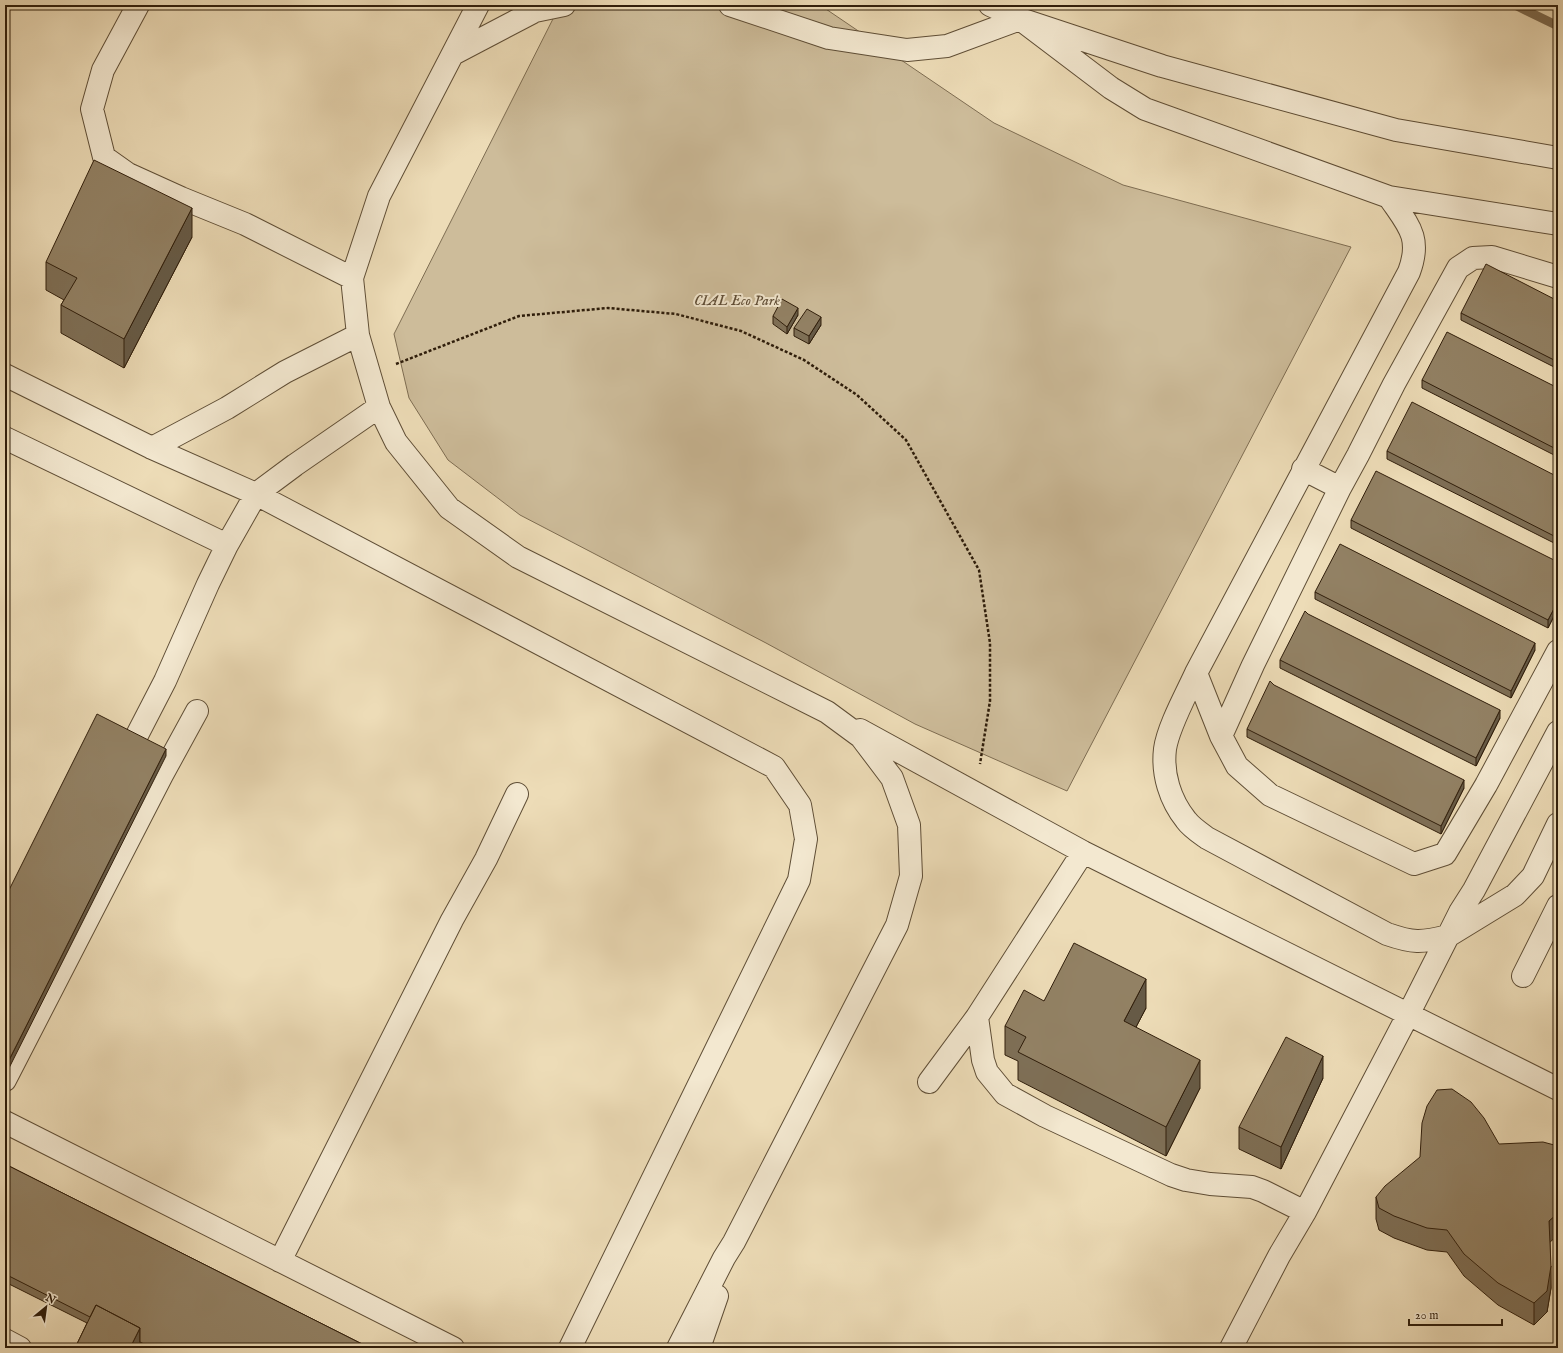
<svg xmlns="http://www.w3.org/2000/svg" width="1563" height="1353" viewBox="0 0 1563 1353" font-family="'IM FELL English',serif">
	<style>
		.green { fill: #cdbc9a; stroke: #7e6d52 }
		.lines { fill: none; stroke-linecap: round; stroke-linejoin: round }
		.stream { stroke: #7b694f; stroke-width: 9 }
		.minor-casing { stroke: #5f4e36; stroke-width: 24 }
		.path { stroke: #301e0b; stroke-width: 2.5; stroke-dasharray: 3 2; stroke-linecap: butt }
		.minor { stroke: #f3e8d0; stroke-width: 22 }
		.wall { fill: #7e6f56; stroke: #301e0b }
		.shaded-wall { fill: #665a46; stroke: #301e0b }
		.building { fill: #928164; stroke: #301e0b }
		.labels { text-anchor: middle; stroke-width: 4; stroke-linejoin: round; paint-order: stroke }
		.park-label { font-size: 15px; font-style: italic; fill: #5f4d36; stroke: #f3e8d0 }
	</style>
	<rect width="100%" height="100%" fill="#eddcb7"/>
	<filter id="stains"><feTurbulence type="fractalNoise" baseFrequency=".005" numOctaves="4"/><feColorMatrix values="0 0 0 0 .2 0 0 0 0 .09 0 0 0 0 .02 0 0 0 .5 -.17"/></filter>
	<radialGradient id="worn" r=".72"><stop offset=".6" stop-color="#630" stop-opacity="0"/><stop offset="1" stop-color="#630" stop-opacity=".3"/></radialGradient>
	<!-- green -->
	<path class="green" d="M560,5H820L994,123L1123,185L1351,247L1067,791L915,724L766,643L520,515L448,460L409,398L394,334Z"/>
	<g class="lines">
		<!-- stream -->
		<path class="stream" d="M1515,5L1558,26"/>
		<!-- minor casing -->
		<g class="minor-casing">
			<path id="minor" d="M138,5L103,70L92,109L104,157L128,174L181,198L245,224L352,278
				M478,5L379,196L352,278L358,335L379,407L396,442L449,508L518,557L827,712L861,737L892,778L909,825L911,876L897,925L734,1242L724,1258L678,1348
				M730,5L829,38L907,50L947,46L1020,19L1111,88L1145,109L1389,197L1558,224
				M990,5L1020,19L1162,66L1396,130L1558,158
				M453,54L535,11L564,5
				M1389,197C1408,225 1422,237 1409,272L1196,673C1187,693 1168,727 1165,749C1162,774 1170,800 1186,820C1191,827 1200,833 1207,838L1387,934C1413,943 1421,943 1448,936L1460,912L1474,890L1558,732
				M1558,277L1492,257L1473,258L1458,268L1394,384L1358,455L1340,488L1253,665L1221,736L1237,766L1270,795L1414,864L1445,854L1486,785L1558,651
				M5,375L152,448L256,494L774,767L800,805L806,839L799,880L570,1348
				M5,438L227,545
				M152,448L227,408L285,372L358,335
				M1303,469L1340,488
				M1196,673L1221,736
				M860,730L1083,852L1558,1089
				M134,741L165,681L208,584L227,545L256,494L295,465L379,407
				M1083,852L977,1017L983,1060L987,1072L1005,1094L1045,1116L1171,1175L1186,1180L1210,1184L1252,1187L1263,1191L1305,1212
				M1523,976L1558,906
				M5,1080L162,775L197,711
				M929,1082L977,1017
				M5,1122L453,1348
				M280,1261L452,920L486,859L517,794
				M5,1340L20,1348
				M699,1348L717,1296
				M1231,1348L1279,1256L1305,1212L1408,1015L1448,936L1515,895L1533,876L1558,824"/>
		</g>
		<!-- path -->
		<path class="path" d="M396,364L519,316L608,308L676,314L741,331L804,360L857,395L906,440L979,570L990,643V701L980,764"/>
		<!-- minor -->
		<use href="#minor" class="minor"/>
	</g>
	<!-- wall -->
	<path class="wall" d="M192,237L124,368L61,333V305L64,300L46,290V262Z
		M1558,301V369L1461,320V313Z
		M798,315L787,334L773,324V316Z
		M821,325L809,344L794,336V328Z
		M1422,380L1558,388V457L1422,388Z
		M1387,451L1558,477V545L1387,459Z
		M1351,520L1558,562V608L1548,628L1351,528Z
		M1315,592L1535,650L1511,698L1315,599Z
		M1280,660L1500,718L1476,766L1280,668Z
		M1247,729L1464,788L1441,834L1247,737Z
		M1558,969V981L1556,980V973Z
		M1044,1001L1146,1008L1136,1027L1200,1088L1166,1156L1018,1080V1061L1005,1055V1026Z
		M1323,1078L1281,1169L1239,1149V1127Z
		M5,1164L370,1348H75L87,1323L5,1282Z
		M1376,1197L1550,1242L1551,1288L1547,1312L1534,1325L1498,1305L1464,1276L1447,1252L1427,1250L1394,1238L1379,1230L1376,1219Z"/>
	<!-- shaded-wall -->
	<path class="shaded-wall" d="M192,208V237L124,368V339Z
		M798,308V315L787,334V327Z
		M821,317V325L809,344V336Z
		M1558,601V608L1548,628V620Z
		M1535,643V650L1511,698V691Z
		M1500,710V718L1476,766V758Z
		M166,749V756L5,1076V1068Z
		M1464,780V788L1441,834V826Z
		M1146,979V1008L1124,1050V1021Z
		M1323,1056V1078L1281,1169V1147Z
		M1200,1060V1088L1166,1156V1127Z
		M1558,1213V1235L1549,1243V1221Z
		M1551,1266V1288L1547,1312L1534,1325V1303Z
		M140,1328V1348H130Z"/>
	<!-- building -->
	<path class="building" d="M94,160L192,208L124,339L61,305L77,278L46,262Z
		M1486,264L1558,301V362L1461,313Z
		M782,299L798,308L787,327L773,316Z
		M807,309L821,317L809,336L794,328Z
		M1447,332L1558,388V450L1422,380Z
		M1412,402L1558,477V538L1387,451Z
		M1376,471L1558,562V601L1548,620L1351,520Z
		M1340,544L1535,643L1511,691L1315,592Z
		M1305,611L1308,614L1500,710L1476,758L1280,660Z
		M1270,681L1274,685L1464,780L1441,826L1247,729Z
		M97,714L166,749L5,1068V898Z
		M1074,943L1146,979L1124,1021L1200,1060L1166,1127L1018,1052L1026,1037L1005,1026L1024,990L1044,1001Z
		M1286,1037L1323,1056L1281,1147L1239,1127Z
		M1452,1089L1471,1102L1484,1118L1499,1144L1543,1142L1558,1146V1213L1549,1221L1551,1266L1547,1291L1534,1303L1498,1283L1464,1254L1447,1230L1427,1228L1394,1216L1379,1208L1376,1197L1385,1186L1420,1157L1422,1123L1427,1106L1437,1090Z
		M5,1164L370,1348H152L140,1342V1328L96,1305L90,1317L5,1274Z
		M96,1305L140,1328L130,1348H75Z"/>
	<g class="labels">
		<!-- park labels -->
		<g class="park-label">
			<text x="737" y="305">CIAL Eco Park</text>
		</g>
	</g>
	<!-- margin -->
	<rect width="1563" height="1353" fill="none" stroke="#eddcb7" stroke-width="20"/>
	<rect x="6" y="6" width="1551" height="1341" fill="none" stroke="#301e0b" stroke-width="2"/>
	<rect x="10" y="10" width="1543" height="1333" fill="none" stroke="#301e0b"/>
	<!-- north arrow -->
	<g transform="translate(46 1307) rotate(29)" stroke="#f3e8d0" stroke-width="3" paint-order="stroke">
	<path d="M0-3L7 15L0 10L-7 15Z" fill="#301e0b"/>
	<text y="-6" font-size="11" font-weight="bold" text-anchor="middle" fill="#301e0b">N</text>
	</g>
	<!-- scale -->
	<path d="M1409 1319v6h93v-6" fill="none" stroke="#301e0b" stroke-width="2"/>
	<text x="1415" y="1319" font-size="12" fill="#301e0b" stroke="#f3e8d0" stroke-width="3" paint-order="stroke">20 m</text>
	<rect width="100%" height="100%" filter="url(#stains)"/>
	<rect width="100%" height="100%" fill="url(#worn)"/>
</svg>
